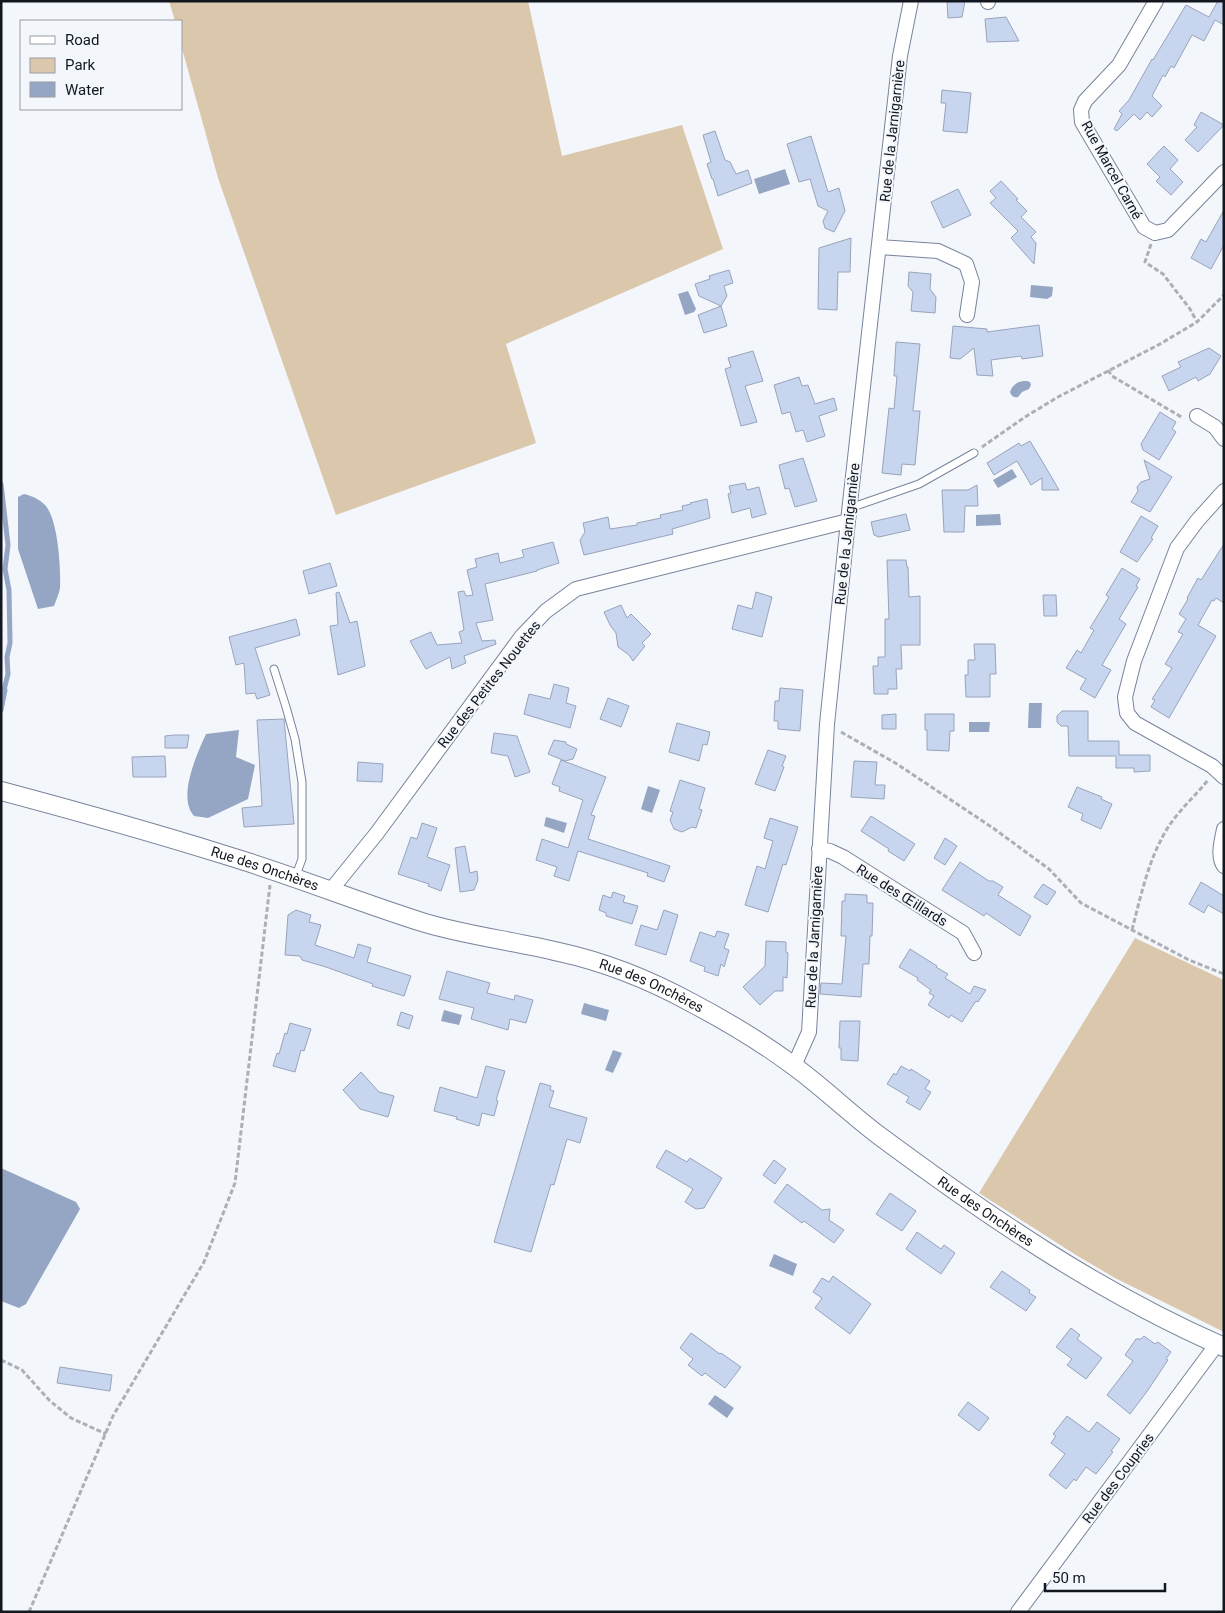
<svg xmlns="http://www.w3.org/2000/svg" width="1225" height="1613" viewBox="0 0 1225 1613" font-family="Roboto,sans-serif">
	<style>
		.green { fill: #dbc8ac }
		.water { fill: #95a5c4 }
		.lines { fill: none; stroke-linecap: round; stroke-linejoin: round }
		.stream { stroke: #95a5c4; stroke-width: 5 }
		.building { fill: #c8d5ee; stroke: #98a4bc }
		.service-casing { stroke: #78849b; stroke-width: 9 }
		.minor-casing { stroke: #78849b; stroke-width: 16 }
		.tertiary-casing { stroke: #78849b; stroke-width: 20 }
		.path { stroke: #acafb5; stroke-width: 3; stroke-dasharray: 5 2.5; stroke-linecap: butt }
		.service { stroke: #fff; stroke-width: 7 }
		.minor { stroke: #fff; stroke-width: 14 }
		.tertiary { stroke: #fff; stroke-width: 18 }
		.labels { text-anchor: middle; stroke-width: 4; stroke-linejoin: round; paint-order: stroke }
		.street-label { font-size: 14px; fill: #12161f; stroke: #f3f6fb }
	</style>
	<rect width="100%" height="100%" fill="#f3f6fb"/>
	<!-- green -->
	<path class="green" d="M169,1H528L562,156L682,125L723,249L506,344L536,443L336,515L218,178L181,45V21H175Z
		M1135,938L1224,980V1332L1115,1278L1076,1255L979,1193Z"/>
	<!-- water -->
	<path class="water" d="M785,169L790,184L759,194L754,179Z
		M1031,285L1053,287L1052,296L1047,299L1030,297Z
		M688,291L696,309L694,312L685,315L678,294Z
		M1027,381L1030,382L1031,385L1029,389L1022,392L1018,397C1014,398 1011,396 1010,392C1013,383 1019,381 1027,381Z
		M1012,469L1017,477L998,488L993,480Z
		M24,494C32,496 39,499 45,505C58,519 61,568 60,588C59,594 56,600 54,606L38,609L18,549V497Z
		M1000,514L1001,525L976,526V515Z
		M1029,703H1042L1041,728H1028Z
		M969,722H990L989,732H969Z
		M239,730L236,757L255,765L248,799L208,818L194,816C177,797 197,754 206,734Z
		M648,786L660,790L652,813L641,809Z
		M546,817L567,823L564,833L544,826Z
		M584,1003L609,1010L606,1021L581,1014Z
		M444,1010L462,1015L459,1025L441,1021Z
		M613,1050L622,1053L613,1073L605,1070Z
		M1,1168L76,1202L80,1209L26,1304L19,1308L1,1301Z
		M774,1254L797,1264L793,1276L769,1266Z
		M715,1395L734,1408L727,1418L708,1404Z"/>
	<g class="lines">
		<!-- stream -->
		<path class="stream" d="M1,484L8,545L5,569L9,590L10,643L7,657L8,674L4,690H5L1,710"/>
	</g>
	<!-- building -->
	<path class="building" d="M947,1H965L962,17L948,18Z
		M1218,1H1224V25L1215,20L1204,41L1192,35L1174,68L1171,66L1165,77L1163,75L1152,96L1162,106L1152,117L1147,112L1140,120L1134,114L1117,131L1114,129L1122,114L1119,111L1129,100L1152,59L1153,60L1186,5L1209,17Z
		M1006,17L1019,41L987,42L985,19Z
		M942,90L971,93L967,133L943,131L946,103H941Z
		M1201,112L1224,125L1198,152L1185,140L1197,127L1194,125Z
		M715,131L725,160L730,162L736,174L748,170L752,183L718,196L713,179H712L707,164L711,162L703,135Z
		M811,136L828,192L839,188L845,211L834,232L825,228L823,221L828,211L818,206L810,179L799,182L787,144Z
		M1164,146L1178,160L1170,169L1183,182L1171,195L1156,181L1160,177L1147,164Z
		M1001,181L1018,199L1016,200L1027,211L1021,217L1036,232L1031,237L1036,243L1034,264L1011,238L1018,231L990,203L996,198L990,191Z
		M958,189L971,215L943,228L931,202Z
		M1224,210V245L1211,269L1191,258L1201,239L1206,242Z
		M851,238L850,272H838L837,310L818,309L819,248Z
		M729,270L733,283L724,286L727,296L721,306L699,296L695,284L710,279L709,276Z
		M909,272L931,274L930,289L936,297L935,313L911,311L913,292L908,286Z
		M721,306L727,326L704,333L698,315Z
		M1039,325L1043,356L1022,359L1021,356L991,360L993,376L977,375L974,348L960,359L950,358L953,326L987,329V332Z
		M896,342L920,344L913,411H920L915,465L902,464L901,475L882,473L889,408L894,409L897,376H894Z
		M1209,348L1221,356L1210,374L1198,381L1196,377L1169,391L1162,376L1181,367L1178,362Z
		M753,351L763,381L745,386L757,422L741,426L725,369L731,367L728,358Z
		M799,377L802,386L808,385L815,404L834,398L837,410L819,416L825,436L807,442L803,430L796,432L790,412L782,414L774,385Z
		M1160,412L1176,422L1172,429L1176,432L1159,460L1143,450L1141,444Z
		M1030,441L1042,461L1059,490H1042V478L1031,485L1017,461L994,475L987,463L1019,443L1021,446Z
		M803,458L817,501L795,507L789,488L785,489L779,465Z
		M1144,460L1172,477L1150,512L1131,502L1138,491L1137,487L1141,482L1150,479Z
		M745,483L747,490L759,487L766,514L752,518L750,508L732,513L728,494L731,493L729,486Z
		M977,485L978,506H965L964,532H944L942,490H968Z
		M707,499L710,518L672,529L673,534L584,555L580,540L585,532L583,523L608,517L610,529L637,525V523L661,518L660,515L683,510L682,506L691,504L690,503Z
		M906,514L910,530L879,537L874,535L871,522Z
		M1141,516L1158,526L1151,538L1153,539L1137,562L1120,552Z
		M553,542L559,563L537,570V571L485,584L493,620L476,623L482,641L495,640L496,644L464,656L466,663L452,669L450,657L426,669L410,641L431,632L437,645L462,643L459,632L464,630L458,592L464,591L466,596L473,595L467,570L477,567L475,559L498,553L500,563L524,557L522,550Z
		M1224,544V603L1216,598L1214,601L1212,600L1198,625L1216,636L1169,718L1151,707L1155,700L1152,699L1172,668L1165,664L1183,634L1178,632L1186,619L1179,614L1188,599L1187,598L1198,578L1201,580Z
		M887,560H906L907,567H908L909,597L920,596V645H901L902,669H896L897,689H888V694H874L873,666H878V657H885V619H889Z
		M330,563L337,586L309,594L303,571Z
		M1122,568L1140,579L1136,586L1138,587L1119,619L1126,624L1102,665L1111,670L1095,698L1080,689L1086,679L1066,668L1077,650L1081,653L1094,630L1090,628L1109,597L1106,595Z
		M339,592L350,623L357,621L365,666L338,675L330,626L338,625L336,593Z
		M756,592L772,597L762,637L732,629L738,605L752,609Z
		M1043,595H1056L1057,616H1044Z
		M621,605L627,618L631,614L651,634L642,643L645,646L633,661L629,655L618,647L616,633L610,625L604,612Z
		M296,619L300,635L255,648L270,695L257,699L255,693L246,694L244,663L236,665L229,637Z
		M974,644H995L996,674H990V697H966L965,675H968V660H975Z
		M554,684L569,688L566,703L576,706L570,728L524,714L529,694L550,699Z
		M780,688L803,690L800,731L778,729V721H774L775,701H779Z
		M608,698L629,706L621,727L600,719Z
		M1062,711H1088V741H1119V755H1150V771L1134,772V768H1116V756H1069L1068,726H1061L1057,722V716Z
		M896,714V729H882V715Z
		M925,714H954V731H950L949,751L927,750V730H925Z
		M284,719L294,824L244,827L242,808L262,806L257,720Z
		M677,723L710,732L707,745L703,744L699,761L669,752Z
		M494,733L517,736L530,772L515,777L508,756L491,753Z
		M174,735H189L187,748H165V736Z
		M554,740L566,742V744L577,749L573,759L565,761L548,754Z
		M768,750L786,756L782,766L784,767L775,791L755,784Z
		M165,756L166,777H133L132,757Z
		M561,760L606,777L591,815L595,816L588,839L670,866L664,882L647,876L648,873L578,851L569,881L554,876L557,867L536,860L542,839L568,848L583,800L559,791L560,787L552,784Z
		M854,761L877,762L875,785H885L884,799L851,797Z
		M358,762L383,764L382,782L357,781Z
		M680,780L705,788L699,809L702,810L696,828L692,827L682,832L674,829L670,820L673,812L670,811Z
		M1077,787L1102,797L1101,799L1112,804L1101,829L1081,820L1083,814L1068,807Z
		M871,816L915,844L904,861L888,851L889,849L861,831Z
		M770,818L798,827L786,865L783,864L768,912L745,905L757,866L765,869L773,841L764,838Z
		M422,823L437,828L427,857L450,865L441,891L428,886L429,884L398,874L411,837L417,839Z
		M945,838L957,846L945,865L934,858Z
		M465,846L470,873L477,871L478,880L474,890L460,892L455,848Z
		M960,862L989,881H993L1003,887L998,895L1031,916L1020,936L986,913L984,916L942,890Z
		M1201,882L1224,896V914L1208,905L1204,913L1189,904Z
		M1043,884L1056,892L1047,905L1034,897Z
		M613,892L625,896L623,902L638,906L632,924L606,916V913L599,910L603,895L611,898Z
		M845,894L867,895V903H873L872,936H870L869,964H863L861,997L820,994L821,983L842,984L846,936H841L842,901H845Z
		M296,910L311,915L309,922L321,925L315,945L354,958L358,944L371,948L367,962L411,976L404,996L372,986L373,984L326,967L302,960L300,956L285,955L288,915Z
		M664,910L678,915L666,955L635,945L641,925L657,930Z
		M717,931L729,934L724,948L729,950L724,967L721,964L718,976L704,971L705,967L690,961L700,932L715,937Z
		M766,941L786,942V952L788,953L787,978L783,977V991H775L760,1005L743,987L765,966Z
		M910,949L937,966L936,967L948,974L945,978L970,994L974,986L986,990L978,1002L976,1001L962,1022L951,1015L949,1018L928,1005L934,996L929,993L931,990L917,980L918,978L899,967Z
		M447,971L490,983L487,993L514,1000L515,995L533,1000L526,1023L510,1019L508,1030L471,1019L474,1008L439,999Z
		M401,1012L413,1016L409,1029L397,1025Z
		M840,1021H860L858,1061L841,1060V1048H839Z
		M290,1023L311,1029L304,1051L301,1050L295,1072L273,1066L277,1053L279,1054L285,1033L287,1034Z
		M486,1066L505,1071L496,1100L498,1101L494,1116L482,1113L479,1126L456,1119L457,1117L434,1111L440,1087L477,1098Z
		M901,1066L910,1071L911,1069L930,1081L925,1089L931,1092L920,1110L906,1102L909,1097L887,1084L894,1073L896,1075Z
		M361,1072L379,1092L394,1096L388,1117L360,1109L343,1090Z
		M540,1083L551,1086L550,1090L554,1091L549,1107L587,1118L580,1143L567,1139L554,1185L551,1184L531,1252L494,1242Z
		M666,1150L687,1162L690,1158L722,1178L704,1208L696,1209L685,1202L693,1189L656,1167Z
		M774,1160L786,1169L775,1184L763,1175Z
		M787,1184L822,1210L830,1209L829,1220L844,1230L834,1243L804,1221L802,1223L774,1202Z
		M890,1193L916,1211L902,1231L876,1214Z
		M917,1232L941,1249L944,1245L955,1253L941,1274L906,1249Z
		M1002,1271L1030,1290L1029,1293L1036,1297L1026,1311L990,1287Z
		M833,1276L871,1304L850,1334L815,1308L822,1298L813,1292L822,1278L829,1282Z
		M1071,1328L1080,1335L1077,1339L1102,1358L1086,1379L1067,1365L1072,1359L1056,1347Z
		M691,1333L720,1354L721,1353L741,1367L725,1388L705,1373L702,1376L688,1365L693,1359L680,1348Z
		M1144,1336L1155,1344L1158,1342L1171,1352L1166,1359L1168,1360L1148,1390L1130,1414L1107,1395L1133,1361L1125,1355L1136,1339H1141Z
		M60,1367L112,1375L110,1391L57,1383Z
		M968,1402L989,1418L979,1431L958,1415Z
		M1067,1416L1089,1432L1097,1422L1120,1439L1111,1451L1113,1452L1096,1474L1086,1467L1076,1481L1074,1479L1066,1489L1049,1475L1065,1454L1051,1443L1056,1436L1053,1434Z"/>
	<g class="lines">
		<!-- service casing -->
		<g class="service-casing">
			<path id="service" d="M850,508L919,484L974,453
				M274,669L286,707L295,739L302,782V859L295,878"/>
		</g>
		<!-- minor casing -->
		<g class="minor-casing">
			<path id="minor" d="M1156,1L1119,65L1085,101L1081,110L1082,122L1144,227L1155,233L1168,230L1224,172
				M988,2V1
				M879,247L938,251L966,264L972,282L967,315
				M1197,416L1215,427L1224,439
				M1224,491L1197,521L1177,548L1134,661L1125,697L1127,713L1135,723L1212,766L1224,777
				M1224,829C1222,840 1217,856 1224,866
				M819,849L830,851L843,857L963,933L974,953
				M333,891L335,885L377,833L522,636L546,611L576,589L848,521
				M793,1065L797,1059L809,1032L827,724L848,521L900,56L911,1
				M1018,1612L1217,1344"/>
		</g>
		<!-- tertiary casing -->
		<g class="tertiary-casing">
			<g id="tertiary">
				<path id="s1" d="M1,791C76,811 151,832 225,855C292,875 358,902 425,923C469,936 514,941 559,952C605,962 650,980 692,1003C726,1021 760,1041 791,1064C822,1086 850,1114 881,1137C989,1217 1100,1293 1224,1347"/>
			</g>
		</g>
		<!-- path -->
		<path class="path" d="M1151,244L1145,262L1163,274L1190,309L1197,322
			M1108,370L1112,376L1183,418
			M982,447L1025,417L1058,397L1160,344L1197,322L1224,295
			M841,732L897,764L993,828L1049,869L1081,903L1189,960L1224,974
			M1132,930C1140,899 1147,866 1162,838C1173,815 1193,799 1208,780
			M1,1360L22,1370L50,1401L71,1418L106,1434
			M29,1612L113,1416L204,1262L235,1183L270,885"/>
		<!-- service -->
		<use href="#service" class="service"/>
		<!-- minor -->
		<use href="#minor" class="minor"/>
		<!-- tertiary -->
		<use href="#tertiary" class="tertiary"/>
	</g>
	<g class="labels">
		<!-- street labels -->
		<g class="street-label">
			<text transform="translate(892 131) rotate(-84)" y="5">Rue de la Jarnigarnière</text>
			<text transform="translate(1112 170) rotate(61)" y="5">Rue Marcel Carné</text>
			<text transform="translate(847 534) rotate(-84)" y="5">Rue de la Jarnigarnière</text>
			<text transform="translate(489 684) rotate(-52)" y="5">Rue des Petites Nouettes</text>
			<text dy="5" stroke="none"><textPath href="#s1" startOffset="275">Rue des Onchères</textPath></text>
			<text transform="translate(902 895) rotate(32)" y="5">Rue des Œillards</text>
			<text transform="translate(814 937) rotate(-87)" y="5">Rue de la Jarnigarnière</text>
			<text dy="5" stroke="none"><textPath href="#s1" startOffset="680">Rue des Onchères</textPath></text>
			<text dy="5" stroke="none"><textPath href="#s1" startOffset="1085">Rue des Onchères</textPath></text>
			<text transform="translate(1118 1478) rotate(-53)" y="5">Rue des Coupries</text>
		</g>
	</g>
	<!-- border -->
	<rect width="1225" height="1613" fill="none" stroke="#12161f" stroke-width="5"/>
	<!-- legend -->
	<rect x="20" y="20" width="162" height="90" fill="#f3f6fb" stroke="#999ca3"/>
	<rect x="30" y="36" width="25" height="8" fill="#ffffff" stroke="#999ca3"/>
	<text x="65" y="45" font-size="15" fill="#12161f">Road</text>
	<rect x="30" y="58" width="25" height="15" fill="#dbc8ac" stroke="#999ca3"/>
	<text x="65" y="70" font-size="15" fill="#12161f">Park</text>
	<rect x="30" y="82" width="25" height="15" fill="#95a5c4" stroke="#999ca3"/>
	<text x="65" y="95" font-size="15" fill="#12161f">Water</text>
	<!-- scale -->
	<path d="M1045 1583v8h120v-8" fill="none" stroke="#12161f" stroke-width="2.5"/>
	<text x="1052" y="1583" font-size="15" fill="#12161f" stroke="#f3f6fb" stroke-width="4" paint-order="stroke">50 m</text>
</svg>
